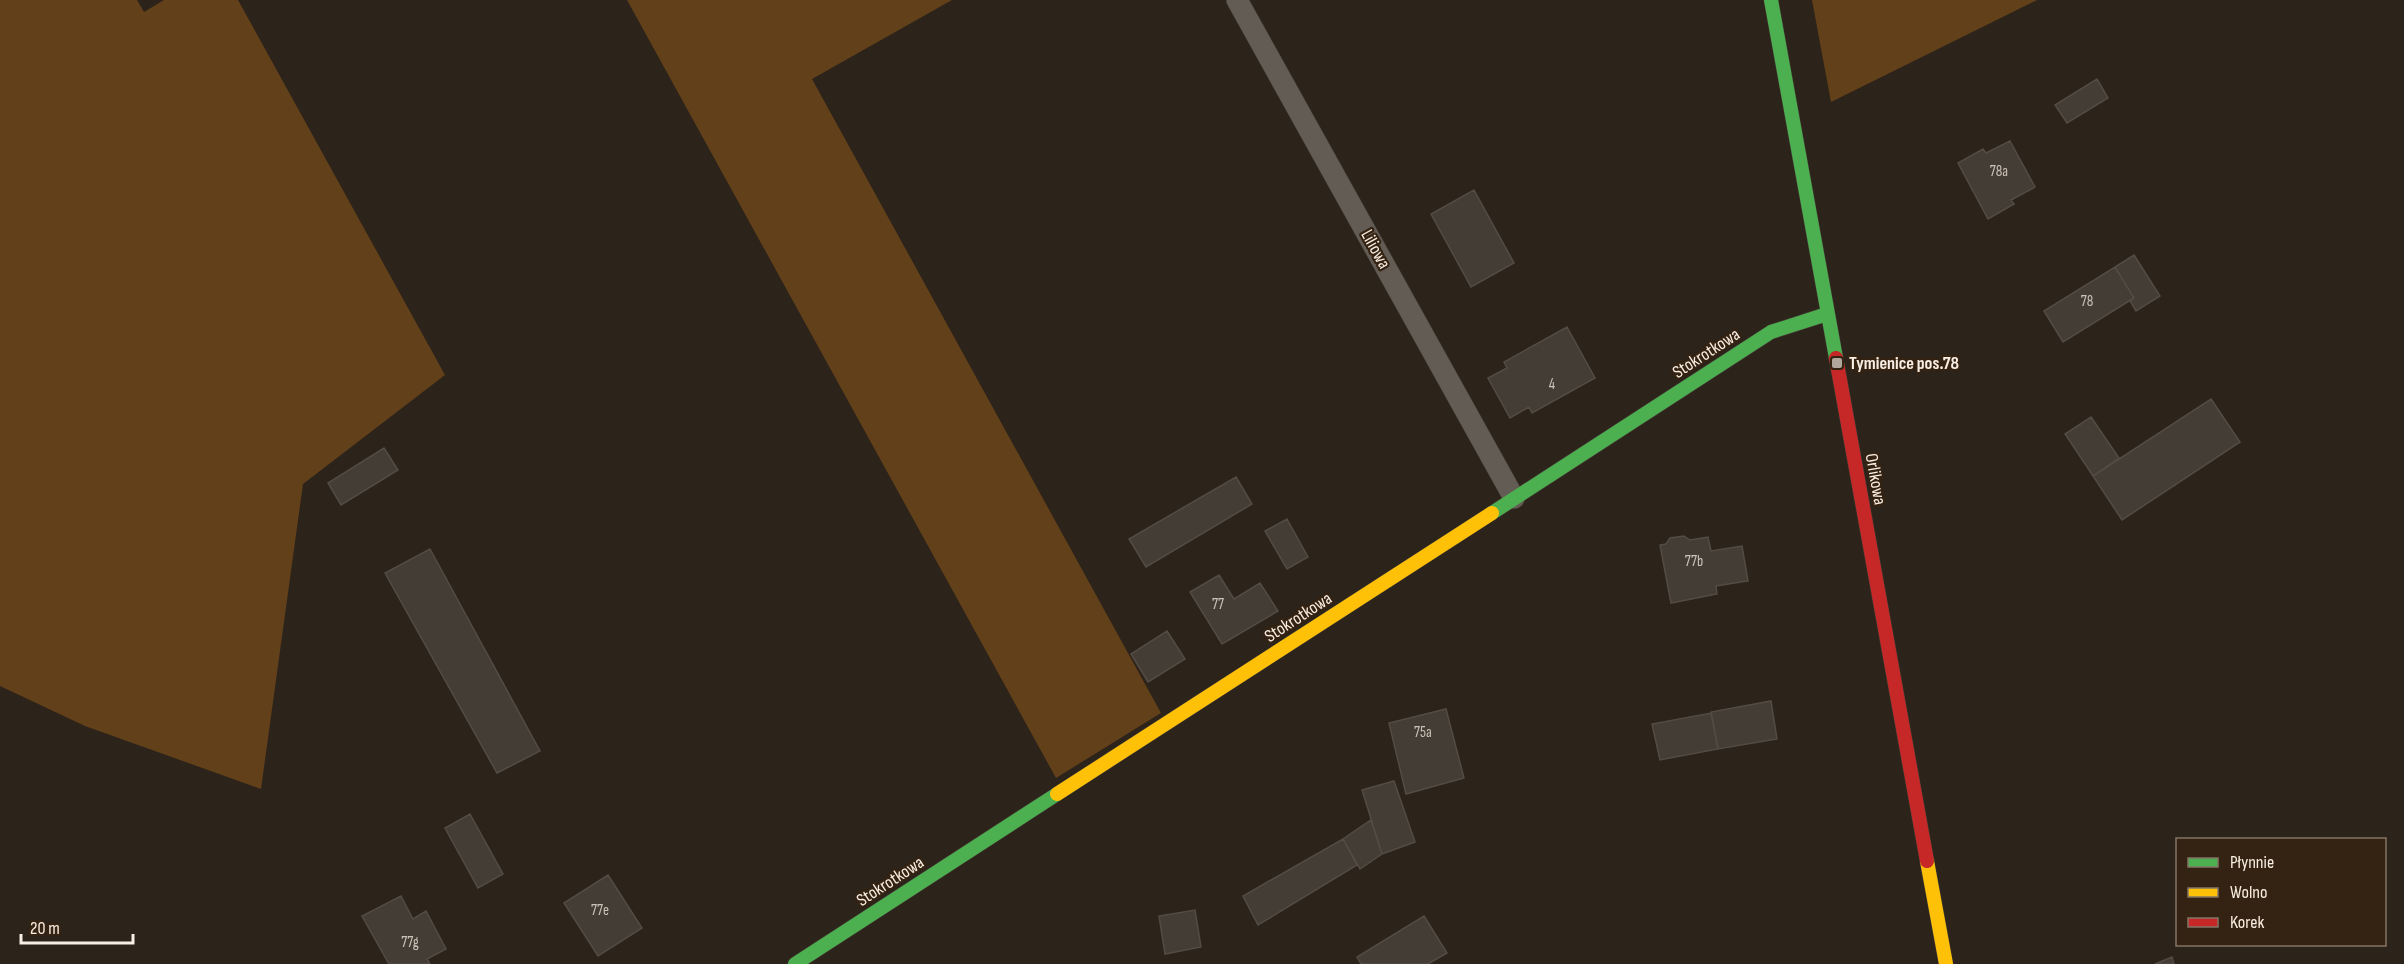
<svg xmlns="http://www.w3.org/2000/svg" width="2404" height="964" viewBox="0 0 2404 964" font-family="'Sofia Sans Condensed',sans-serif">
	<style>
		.forest { fill: #62401a }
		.building { fill: #443d35; stroke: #544c44; stroke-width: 1.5 }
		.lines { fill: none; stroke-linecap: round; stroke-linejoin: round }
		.lane-casing { stroke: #453e37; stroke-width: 22 }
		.fast-casing { stroke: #453e37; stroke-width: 15 }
		.slow-casing { stroke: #453e37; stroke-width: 15 }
		.jam-casing { stroke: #453e37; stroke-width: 15 }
		.lane { stroke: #635c55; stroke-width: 21 }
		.fast { stroke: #4caf50; stroke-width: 14 }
		.slow { stroke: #ffc107; stroke-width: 14 }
		.jam { stroke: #c62828; stroke-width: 14 }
		.poi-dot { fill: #b1a79d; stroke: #342312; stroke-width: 2 }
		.labels { text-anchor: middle; stroke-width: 4.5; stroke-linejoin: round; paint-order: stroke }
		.number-label { font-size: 15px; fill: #ccc2b8 }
		.street-label { font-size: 18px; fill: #f9eee3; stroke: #342312 }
		.poi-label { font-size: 18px; font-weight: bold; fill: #f9eee3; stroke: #342312; text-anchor: start }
	</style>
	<rect width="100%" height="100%" fill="#2c231a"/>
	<!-- forest -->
	<path class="forest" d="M0,0H137L144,12L164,0H238L445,375L303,484L261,789L85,726L0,686Z
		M627,0H952L812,79L1161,713L1056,778Z
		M1812,0H2037L1831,102Z"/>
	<!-- building -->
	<path class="building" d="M2097,79L2108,98L2067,123L2055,105Z
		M2010,141L2035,187L2011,200L2014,204L1988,219L1958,163L1983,149L1986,153Z
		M1474,190L1514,263L1471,287L1431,214Z
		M2134,255L2160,296L2136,311L2130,301L2134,298L2115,267Z
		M2115,267L2134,298L2063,342L2044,311Z
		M1567,327L1595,378L1532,413L1529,407L1510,418L1488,378L1507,368L1504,362Z
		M2211,399L2240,442L2122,520L2093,476Z
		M2091,417L2119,458L2093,476L2065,434Z
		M384,448L398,470L341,505L328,483Z
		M1236,477L1252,504L1146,567L1129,539Z
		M1287,519L1308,557L1287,569L1265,531Z
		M1684,536L1690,540L1708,537L1711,551L1742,546L1748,581L1716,586L1717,594L1671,603L1660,545L1666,544L1670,538Z
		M430,549L540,751L497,773L385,573Z
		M1219,575L1234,599L1260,583L1278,611L1222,644L1190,592Z
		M1167,631L1185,659L1148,682L1131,654Z
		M1771,701L1777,739L1718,749L1711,712Z
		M1446,709L1464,778L1406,794L1389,723Z
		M1711,713L1718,749L1660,760L1652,724Z
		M1394,781L1415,842L1382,854L1362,790Z
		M470,814L503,874L478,888L445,828Z
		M1371,820L1382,854L1360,869L1343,839Z
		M1343,839L1357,865L1258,925L1243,896Z
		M608,875L642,928L598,956L564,903Z
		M401,896L413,919L426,911L446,949L427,959L430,964H389L362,916Z
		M1195,910L1201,947L1165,954L1159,916Z
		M1424,916L1447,953L1428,964H1361L1357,957Z
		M2172,957L2174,964H2155Z"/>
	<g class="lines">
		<!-- lane casing -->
		<g class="lane-casing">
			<path id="lane" d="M1237,0L1514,498"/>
		</g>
		<!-- fast casing -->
		<g class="fast-casing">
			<path id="fast" d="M1771,0L1836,358
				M1492,513L1771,332L1827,314
				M795,964L1057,794"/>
		</g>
		<!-- slow casing -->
		<g class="slow-casing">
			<path id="slow" d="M1057,794L1492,513
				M1927,861L1946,964"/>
		</g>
		<!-- jam casing -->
		<g class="jam-casing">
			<path id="jam" d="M1836,358L1927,861"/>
		</g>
		<!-- lane -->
		<use href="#lane" class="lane"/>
		<!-- fast -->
		<use href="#fast" class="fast"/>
		<!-- slow -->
		<use href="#slow" class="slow"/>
		<!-- jam -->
		<use href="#jam" class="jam"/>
	</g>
	<!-- markers -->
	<rect class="poi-dot" x="1831" y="357" width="12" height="12" rx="3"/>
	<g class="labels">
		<!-- number labels -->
		<g class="number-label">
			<text x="1999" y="176">78a</text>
			<text x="2087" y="306">78</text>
			<text x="1552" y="389">4</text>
			<text x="1694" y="566">77b</text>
			<text x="1218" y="609">77</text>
			<text x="1423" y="737">75a</text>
			<text x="600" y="915">77e</text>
			<text x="410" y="947">77g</text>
		</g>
		<!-- street labels -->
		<g class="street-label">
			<text transform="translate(1376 249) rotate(61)" y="6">Liliowa</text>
			<text transform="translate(1706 353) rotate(-33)" y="6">Stokrotkowa</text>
			<text transform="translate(1876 479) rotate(80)" y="6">Orlikowa</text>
			<text transform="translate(1298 617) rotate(-33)" y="6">Stokrotkowa</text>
			<text transform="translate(890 881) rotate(-33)" y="6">Stokrotkowa</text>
		</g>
		<!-- poi labels -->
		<g class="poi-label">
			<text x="1849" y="369">Tymienice pos.78</text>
		</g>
	</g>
	<!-- legend -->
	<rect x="2176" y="838" width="210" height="108" fill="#342312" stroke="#837466" stroke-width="1.5"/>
	<rect x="2188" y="858" width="30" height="9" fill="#4caf50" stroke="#837466" stroke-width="1.5"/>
	<text x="2230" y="868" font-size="18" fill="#f9eee3">Płynnie</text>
	<rect x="2188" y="888" width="30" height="9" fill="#ffc107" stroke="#837466" stroke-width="1.5"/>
	<text x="2230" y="898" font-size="18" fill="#f9eee3">Wolno</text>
	<rect x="2188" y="918" width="30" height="9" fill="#c62828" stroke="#837466" stroke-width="1.5"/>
	<text x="2230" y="928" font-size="18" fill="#f9eee3">Korek</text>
	<!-- scale -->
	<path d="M21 934v9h112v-9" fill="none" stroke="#f9eee3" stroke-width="3"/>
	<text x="30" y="934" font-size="18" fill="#f9eee3" stroke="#342312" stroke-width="4.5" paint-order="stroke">20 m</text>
</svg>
